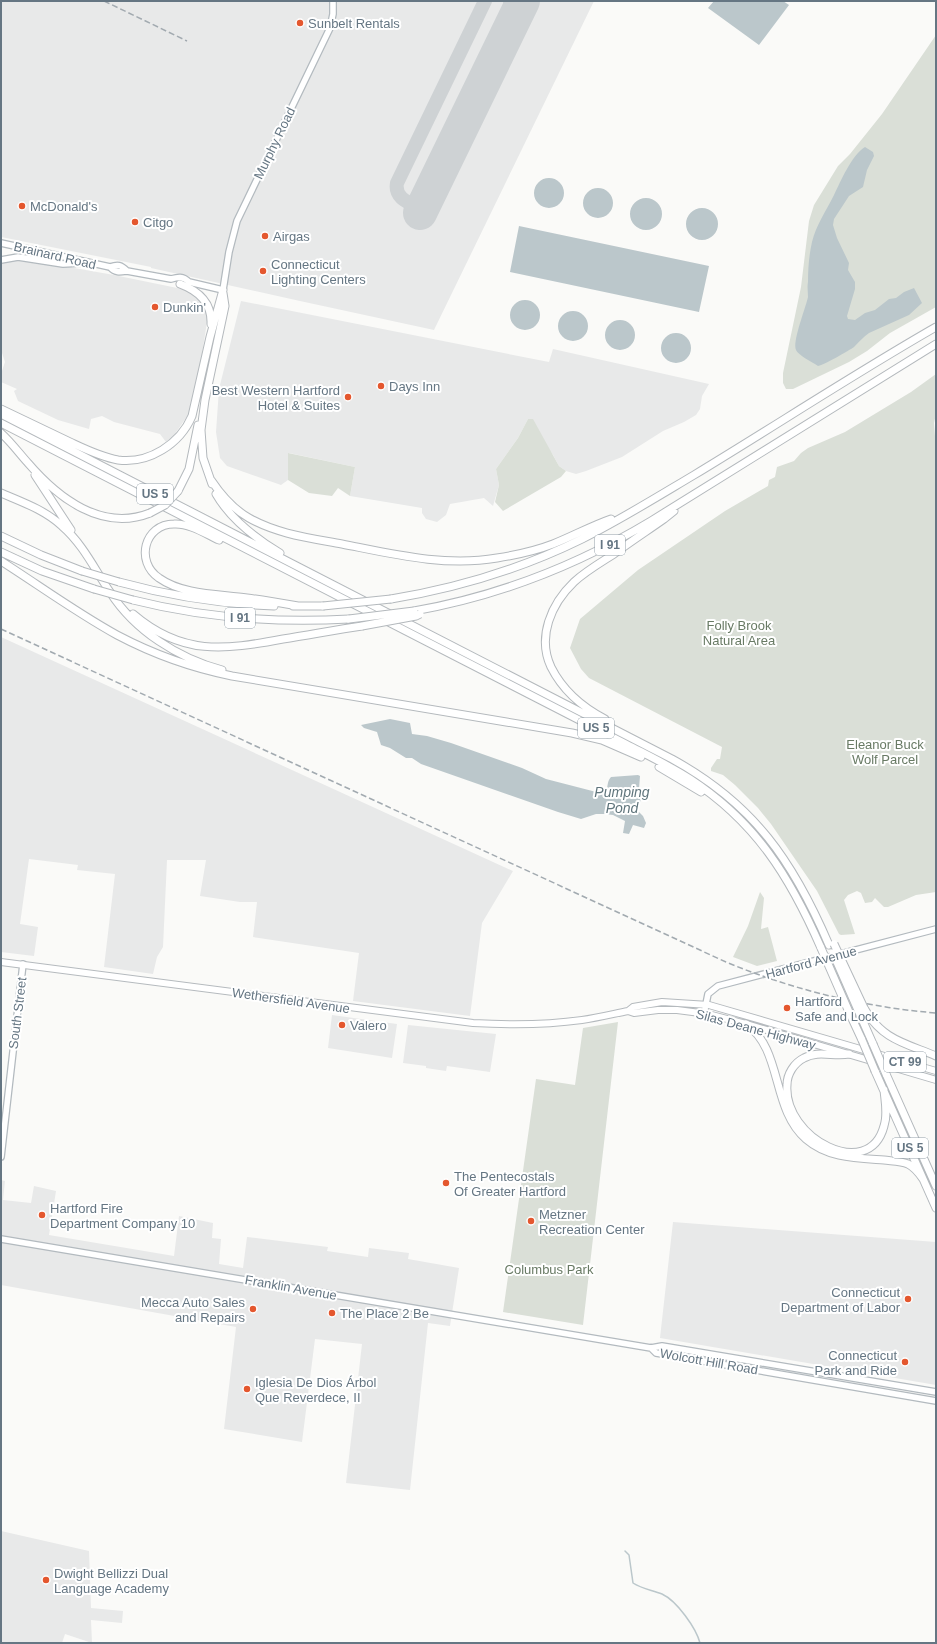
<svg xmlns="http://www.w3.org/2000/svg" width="937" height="1644" viewBox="0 0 937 1644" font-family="Helvetica,sans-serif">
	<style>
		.built { fill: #e8e9e9 }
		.green { fill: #dadfd7 }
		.water { fill: #bbc7cb }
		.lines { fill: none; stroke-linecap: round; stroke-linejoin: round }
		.stream { stroke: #bbc7cb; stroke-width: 1.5 }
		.taxiway { stroke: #ced2d4; stroke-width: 14 }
		.runway { stroke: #ced2d4; stroke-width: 34 }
		.secondary-casing { stroke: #b3babf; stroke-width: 8 }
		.primary-casing { stroke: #b5babe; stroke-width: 8 }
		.highway-casing { stroke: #b4b9bd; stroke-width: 9 }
		.secondary { stroke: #fff; stroke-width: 5.5 }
		.primary { stroke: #fff; stroke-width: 6 }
		.highway { stroke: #fff; stroke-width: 7 }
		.rail { stroke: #a2aab0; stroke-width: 1.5; stroke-dasharray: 6 3; stroke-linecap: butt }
		.highway-bridge-casing { stroke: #b4b9bd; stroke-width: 9; stroke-linecap: butt }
		.highway-bridge { stroke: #fff; stroke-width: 7 }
		.poi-dot { fill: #e4572e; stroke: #fff; stroke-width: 1.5 }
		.labels { text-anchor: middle; stroke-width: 4; stroke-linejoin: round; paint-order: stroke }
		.shield { fill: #fff; stroke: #939fa8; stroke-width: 1 }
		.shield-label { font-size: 12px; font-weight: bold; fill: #657683 }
		.poi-label { font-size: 13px; fill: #657683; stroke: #fff; text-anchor: start }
		.street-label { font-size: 13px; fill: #657683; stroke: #fff }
		.park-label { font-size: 13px; fill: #687a64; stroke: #fff }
		.water-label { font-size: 14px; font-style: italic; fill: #60757c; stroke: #fff }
	</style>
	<rect width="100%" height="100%" fill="#fafaf8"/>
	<!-- built -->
	<path class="built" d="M1,1H594L434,330L300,301L151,268V267L1,237Z
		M12,260L57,265L114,275L187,290L198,297L205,306L208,316L201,360L188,415L172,438L166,442L160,434L114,422L102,416L91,419L89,429L58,420L18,401L14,391L17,389L1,382V374L5,362L1,350V263Z
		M241,301L549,362L553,349L709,384L702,396L700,409L696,415L684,422L663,431L622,457L586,471L576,474L566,471L559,466L553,455L528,419L518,438L496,469L499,485L493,506L484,498L450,504L446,515L437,522L426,519L422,513V508L350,496L355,467L289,453L288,480L281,485L227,466L220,458L216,432L219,389Z
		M1,637L513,871L482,923L470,1016L353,1001L359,953L253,937L257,902H240L200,896L206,860H167L163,947L157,957L153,974L104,967L115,874L77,870L78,865L29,859L20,924L38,927L34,956L1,952Z
		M332,1015L397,1024L392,1058L328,1048Z
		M408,1025L496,1034L490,1072L447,1066L446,1071L426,1068V1066L403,1063Z
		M1,1180L5,1181L3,1200L31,1203L34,1186L56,1191L49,1235L174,1256L179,1216L213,1223L212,1238L221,1239L219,1264L243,1268L247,1237L328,1247L327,1251L368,1257L369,1248L409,1253L408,1259L459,1268L450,1326L428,1323L410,1490L346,1483L362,1344L315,1339L302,1442L224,1429L236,1327L1,1285Z
		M673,1222L936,1242V1385L660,1338Z
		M1,1531L89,1551L91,1608L123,1611L122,1623L91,1620L92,1643L65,1634L62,1643H1Z"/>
	<!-- green -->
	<path class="green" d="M936,35V307L890,333L867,351L849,362L793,389H786L783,383V373L801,287L809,221L814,205L838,166L850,154L882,114Z
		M936,374V414L934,423L936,449V892L916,895L888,907H884L875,898L872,902L865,903L861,893L857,891L848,895L844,900L855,934L841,935L839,934L817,891L771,824L758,808L735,785L723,775L711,771V768L717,759H720L722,747L589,678L581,669L570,648L580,619L638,570L725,511L768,486L769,480L775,477L777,467L794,461L801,453L808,448L845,432L911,392Z
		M528,419H533L559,466L566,471L561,477L503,511L495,502L499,485L496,469L518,438Z
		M288,453L355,467L350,496L338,488L332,496L309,493L288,480Z
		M760,892L764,898L761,929L768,927L777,961L757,966L733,957L748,926Z
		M618,1022L583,1325L503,1312L536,1079L575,1085L583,1028Z"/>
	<!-- water -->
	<path class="water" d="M714,1H783L789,5L759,45L708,8Z
		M865,147L873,152L874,156L867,170L863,187L849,196L834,219L833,225L837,238L849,263L848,270L855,282V289L847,316L848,319L855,320L865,313L875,310L889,299L896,298L904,292L914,288L922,303L909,315L869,333C863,337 859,342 854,347C850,350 822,366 818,366C812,362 798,355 796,350C792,342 806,307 808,297C808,292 807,287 808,282C808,269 809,255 812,242C816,225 826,211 834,195C841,181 851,156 865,147Z
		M534 193a15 15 0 1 1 30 0a15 15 0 1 1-30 0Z
		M583 203a15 15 0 1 1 30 0a15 15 0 1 1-30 0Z
		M630 214a16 16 0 1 1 32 0a16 16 0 1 1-32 0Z
		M686 224a16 16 0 1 1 32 0a16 16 0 1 1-32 0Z
		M519,226L709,266L699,312L510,272Z
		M510 315a15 15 0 1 1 30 0a15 15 0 1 1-30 0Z
		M558 326a15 15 0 1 1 30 0a15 15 0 1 1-30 0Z
		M605 335a15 15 0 1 1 30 0a15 15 0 1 1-30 0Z
		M661 348a15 15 0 1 1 30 0a15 15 0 1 1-30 0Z
		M390,719L410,723L412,734L427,736L451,743L522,768L546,779L604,794C609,789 606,782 611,777L638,775L640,776L639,789L641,799L638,811L643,816L646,823L644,828L633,825L629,834L623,833L625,821L613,815L605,814H596L581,819L558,812L421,764L412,758H406L390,748L381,745L377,732L364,728L361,725Z"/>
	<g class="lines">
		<!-- stream -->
		<path class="stream" d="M625,1551L629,1555L633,1583C642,1589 652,1590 662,1594C677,1601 696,1628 700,1643"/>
		<!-- taxiway -->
		<path class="taxiway" d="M510,1L514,10V21
			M422,209C410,203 394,199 397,183L485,1"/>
		<!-- runway -->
		<path class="runway" d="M420,213L523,1"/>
		<!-- secondary casing -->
		<g class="secondary-casing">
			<path id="secondary" d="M1,243L110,267C115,273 120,272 127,271L171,279C178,277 183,276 189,282L223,290L229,252L237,221L330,28L333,14V1
				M1,260L18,257L63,264L82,263
				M110,267C118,264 121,265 127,271
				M704,1014L708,994L718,986L936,929
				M1,1157L23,964
				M1,1239L651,1348
				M651,1348L656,1353L662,1354L936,1401
				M651,1348L662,1346L936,1392"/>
		</g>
		<!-- primary casing -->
		<g class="primary-casing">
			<path id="primary" d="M1,962L473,1023C509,1025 546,1025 582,1020C597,1018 613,1014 628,1011
				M628,1011L633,1007L662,1002L709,1005L936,1071
				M628,1011L634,1013L658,1010H677L708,1014L746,1024L936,1080"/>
		</g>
		<!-- highway casing -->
		<g class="highway-casing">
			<path id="highway" d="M180,284C199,291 212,303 211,324
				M1,409C24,420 47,431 70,442C85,449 101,457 118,460C149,464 180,444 192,416L210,337L223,290
				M1,414L672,759C754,804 793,861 829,945
				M1,423L626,744C647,755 670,766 690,779C756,822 790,877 821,948
				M1,433C11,442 19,453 28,463C58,498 102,532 150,513
				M35,475L71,530
				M211,480C221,495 233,509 249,518C277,534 310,538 342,544C393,554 445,567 497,558C516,555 535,551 553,544C573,536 591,526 611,519
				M212,484L203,458L201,430L205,400L225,306L223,293
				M178,491L189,469L198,425
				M1,493C22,502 45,510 62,526C83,544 95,570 110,592C135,631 178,658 222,670
				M216,494C231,520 255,538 280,553
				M1,536L41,555L82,571
				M219,540C206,534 189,523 174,524C144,524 135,562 159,578C183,595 218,594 247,598C264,600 281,603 298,606
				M1,552L42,571L94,589
				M1,561C40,586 77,613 117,635C153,654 192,668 232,676L572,733L602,740L641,757
				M119,582C170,596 221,604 274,606
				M391,599C458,588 521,569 582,539C620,520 657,497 694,475C775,426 854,374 936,327
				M133,600C204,618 276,623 349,619
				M293,606H323
				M414,611C499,596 578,565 651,521L936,344
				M133,614C182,656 224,650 283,639C309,635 335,630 362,626
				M605,719C582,707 563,691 551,667C537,637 551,604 574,582C586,571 600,563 614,554C630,542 647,531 664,519L674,511
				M659,767L701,792
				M864,1008C882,1040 905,1043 936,1056
				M858,1010L873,1044
				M849,1012L862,1040
				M746,1024C783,1049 771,1109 806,1139C828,1158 856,1158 884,1160C891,1161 901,1161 908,1164C914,1167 919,1173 923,1179
				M849,1054C834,1057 818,1050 804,1058C794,1063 787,1074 787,1085C783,1138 869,1183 884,1126C888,1114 885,1102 884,1090
				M875,1071L936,1208
				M886,1074L936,1186"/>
		</g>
		<!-- secondary -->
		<use href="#secondary" class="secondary"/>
		<!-- primary -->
		<use href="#primary" class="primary"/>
		<!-- highway -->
		<use href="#highway" class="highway"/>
		<!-- rail -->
		<path class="rail" d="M104,1L187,41
			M1,629L726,962C793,990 864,1007 936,1013"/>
		<!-- highway-bridge casing -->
		<g class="highway-bridge-casing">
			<path id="highway-bridge" d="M150,513L165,505L178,491
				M82,571L119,582
				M94,589L133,600
				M323,606L391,599
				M349,619L414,611
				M362,626L416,616L420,614
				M834,944L864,1008
				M821,948L849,1012
				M833,953L858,1010
				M862,1040L875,1071
				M873,1044L886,1074"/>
		</g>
		<!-- highway-bridge -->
		<use href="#highway-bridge" class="highway-bridge"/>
	</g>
	<!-- markers -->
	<g class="poi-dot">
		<circle cx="300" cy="23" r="4"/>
		<circle cx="22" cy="206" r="4"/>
		<circle cx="135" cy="222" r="4"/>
		<circle cx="265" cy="236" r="4"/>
		<circle cx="263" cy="271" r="4"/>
		<circle cx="155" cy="307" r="4"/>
		<circle cx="381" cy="386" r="4"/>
		<circle cx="348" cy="397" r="4"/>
		<circle cx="787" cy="1008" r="4"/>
		<circle cx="342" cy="1025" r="4"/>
		<circle cx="446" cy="1183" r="4"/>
		<circle cx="42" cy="1215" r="4"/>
		<circle cx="531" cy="1221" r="4"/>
		<circle cx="908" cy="1299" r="4"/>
		<circle cx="253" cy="1309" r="4"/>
		<circle cx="332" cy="1313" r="4"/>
		<circle cx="905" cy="1362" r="4"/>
		<circle cx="247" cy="1389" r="4"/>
		<circle cx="46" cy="1580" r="4"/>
	</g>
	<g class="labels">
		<!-- shield labels -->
		<g class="shield">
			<rect x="137" y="484" width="36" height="20" rx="3"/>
			<rect x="595" y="535" width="30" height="20" rx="3"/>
			<rect x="225" y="608" width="30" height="20" rx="3"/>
			<rect x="578" y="718" width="36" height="20" rx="3"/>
			<rect x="884" y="1052" width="42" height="20" rx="3"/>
			<rect x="892" y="1138" width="36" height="20" rx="3"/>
		</g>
		<g class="shield-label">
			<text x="155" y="498">US 5</text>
			<text x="610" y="549">I 91</text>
			<text x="240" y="622">I 91</text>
			<text x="596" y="732">US 5</text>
			<text x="905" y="1066">CT 99</text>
			<text x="910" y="1152">US 5</text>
		</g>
		<!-- poi labels -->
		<g class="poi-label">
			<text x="308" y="28">Sunbelt Rentals</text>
			<text x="30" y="211">McDonald's</text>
			<text x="143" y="227">Citgo</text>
			<text x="273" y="241">Airgas</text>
			<text x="271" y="269">Connecticut<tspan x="271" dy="15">Lighting Centers</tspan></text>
			<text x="163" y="312">Dunkin'</text>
			<text x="389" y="391">Days Inn</text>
			<text x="340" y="395" text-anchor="end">Best Western Hartford<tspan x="340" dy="15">Hotel &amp; Suites</tspan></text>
			<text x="795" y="1006">Hartford<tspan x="795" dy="15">Safe and Lock</tspan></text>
			<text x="350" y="1030">Valero</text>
			<text x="454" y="1181">The Pentecostals<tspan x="454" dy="15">Of Greater Hartford</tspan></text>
			<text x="50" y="1213">Hartford Fire<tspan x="50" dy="15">Department Company 10</tspan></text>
			<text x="539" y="1219">Metzner<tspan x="539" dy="15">Recreation Center</tspan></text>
			<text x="900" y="1297" text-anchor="end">Connecticut<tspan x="900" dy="15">Department of Labor</tspan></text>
			<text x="245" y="1307" text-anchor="end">Mecca Auto Sales<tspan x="245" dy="15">and Repairs</tspan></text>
			<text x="340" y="1318">The Place 2 Be</text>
			<text x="897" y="1360" text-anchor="end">Connecticut<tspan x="897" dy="15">Park and Ride</tspan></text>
			<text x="255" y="1387">Iglesia De Dios Árbol<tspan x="255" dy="15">Que Reverdece, II</tspan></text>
			<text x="54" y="1578">Dwight Bellizzi Dual<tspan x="54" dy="15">Language Academy</tspan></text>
		</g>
		<!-- street labels -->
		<g class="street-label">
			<text transform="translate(274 143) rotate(-64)" y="5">Murphy Road</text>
			<text transform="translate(55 255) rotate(13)" y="5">Brainard Road</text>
			<text transform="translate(811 962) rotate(-15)" y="5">Hartford Avenue</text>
			<text transform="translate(291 1000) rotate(8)" y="5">Wethersfield Avenue</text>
			<text transform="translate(17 1013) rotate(-83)" y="5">South Street</text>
			<text transform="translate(756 1029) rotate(15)" y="5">Silas Deane Highway</text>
			<text transform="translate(291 1287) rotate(10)" y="5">Franklin Avenue</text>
			<text transform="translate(709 1361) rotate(10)" y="5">Wolcott Hill Road</text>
		</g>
		<!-- park labels -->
		<g class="park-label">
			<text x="739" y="630">Folly Brook<tspan x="739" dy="15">Natural Area</tspan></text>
			<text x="885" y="749">Eleanor Buck<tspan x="885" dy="15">Wolf Parcel</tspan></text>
			<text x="549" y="1274">Columbus Park</text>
		</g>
		<!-- water labels -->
		<g class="water-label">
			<text x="622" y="797">Pumping<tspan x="622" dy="16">Pond</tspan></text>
		</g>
	</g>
	<!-- border -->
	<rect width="937" height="1644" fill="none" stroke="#657683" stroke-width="4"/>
</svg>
